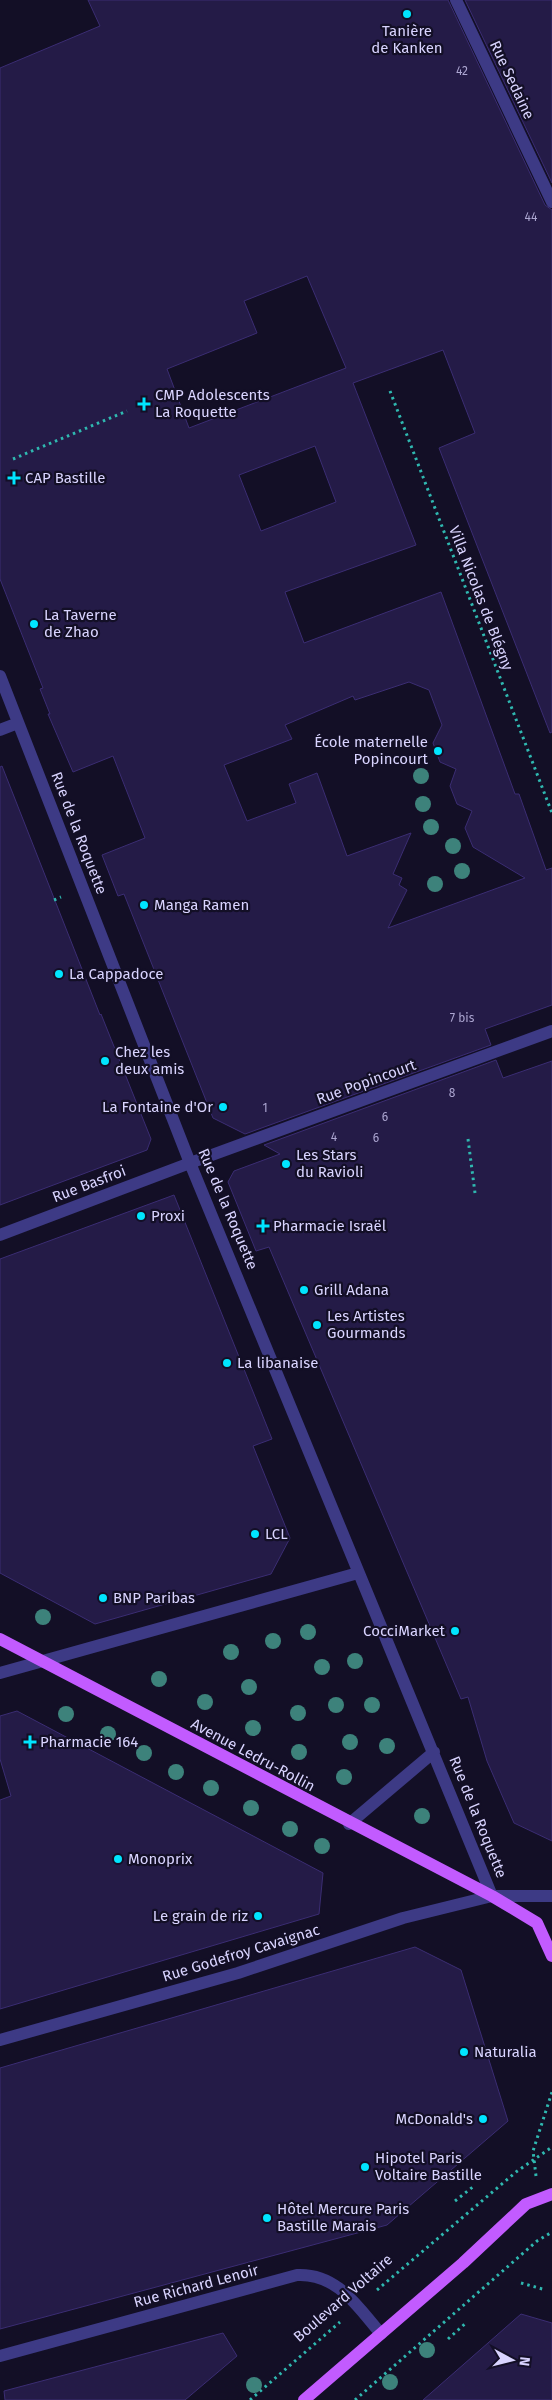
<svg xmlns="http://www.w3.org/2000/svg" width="552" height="2400" viewBox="0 0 552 2400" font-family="'Fira Sans',sans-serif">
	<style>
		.building { fill: #241b47; stroke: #3b2d73; fill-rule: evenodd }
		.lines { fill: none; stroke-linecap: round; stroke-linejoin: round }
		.path { stroke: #2fb8b0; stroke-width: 3; stroke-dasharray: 2.5 4; stroke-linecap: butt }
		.minor { stroke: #3d3a85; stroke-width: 12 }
		.major { stroke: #c25bff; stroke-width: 12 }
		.tree { fill: #3d827b }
		.poi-dot { fill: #00e5ff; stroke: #130f26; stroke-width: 2 }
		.labels { text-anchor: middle; stroke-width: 4.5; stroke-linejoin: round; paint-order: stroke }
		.number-label { font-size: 12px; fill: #aca6d1 }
		.poi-label { font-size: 15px; fill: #d9d4ff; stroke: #130f26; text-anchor: start }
		.street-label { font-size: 15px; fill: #d9d4ff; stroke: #130f26 }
	</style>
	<rect width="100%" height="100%" fill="#130f26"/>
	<!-- building -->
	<path class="building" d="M88,0H448L545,205L552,210V732L550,733L439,448L475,433L443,350L353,383L416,545L285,592L304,643L441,592L515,794H519L546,870L552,868V1005L485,1029L491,1045L245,1134L213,1118L124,894L118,896L102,855L145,838L113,756L73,772L48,714H50L40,689L43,688L0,579V68L100,26ZM307,276L346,368L189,428L167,369L257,333L244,301ZM315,446L336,502L261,531L239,475ZM409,682L429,690L442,725L433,743L440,762L456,769L450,786L457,804L472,811L465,828L473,847L525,878L388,928L407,890L399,885L402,878L393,874L411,833L347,856L317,773L289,784L296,803L247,821L224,765L292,739L285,725L353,696L355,700Z
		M465,0H552V183Z
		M2,766L100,1015L101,1014L151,1139L147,1150L0,1205V767Z
		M496,1060L503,1078L552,1061V1841L514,1823L487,1761L468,1697L461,1699L269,1247L256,1251L228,1182L234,1171L280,1154L264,1145Z
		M174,1195L272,1439L253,1446L290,1538L271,1574L95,1624L0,1573V1259Z
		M17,1711L323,1873L319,1914L0,2009V1800L11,1796L0,1759V1716Z
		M415,1947L461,1970L508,2121L387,2225L0,2329V2068Z
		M521,2314L552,2323V2400H423Z
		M223,2333L237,2356L185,2400H5L4,2391Z"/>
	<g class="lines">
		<!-- path -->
		<path class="path" d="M390,391L552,813
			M13,459L127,411
			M54,900L61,897
			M468,1139L475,1193
			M536,2176L533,2151L552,2092
			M455,2201L474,2186
			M521,2283L546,2290
			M377,2290L516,2172L552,2147
			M448,2339L467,2322
			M250,2400L340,2322
			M355,2400L537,2241L552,2232"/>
		<!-- minor -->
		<path class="minor" d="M456,0L552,202
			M0,676L190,1163L492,1896
			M0,730L18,723
			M0,1235L190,1163L552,1031
			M0,1673L358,1573
			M349,1824L434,1752
			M0,2040L238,1973L403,1918L492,1896H552
			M0,2356L297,2275C337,2273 357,2306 381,2334"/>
		<!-- major -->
		<path class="major" d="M0,1639L492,1896L537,1923L552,1956
			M304,2400L463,2263L526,2204L552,2194"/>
	</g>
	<!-- trees -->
	<g class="tree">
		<circle cx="421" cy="776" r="8"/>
		<circle cx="423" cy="804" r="8"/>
		<circle cx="431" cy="827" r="8"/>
		<circle cx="453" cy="846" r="8"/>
		<circle cx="462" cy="871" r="8"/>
		<circle cx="435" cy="884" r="8"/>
		<circle cx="43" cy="1617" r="8"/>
		<circle cx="308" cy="1632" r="8"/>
		<circle cx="273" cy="1641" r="8"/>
		<circle cx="231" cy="1652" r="8"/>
		<circle cx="355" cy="1661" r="8"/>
		<circle cx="322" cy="1667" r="8"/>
		<circle cx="159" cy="1679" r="8"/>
		<circle cx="249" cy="1687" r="8"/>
		<circle cx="205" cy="1702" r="8"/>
		<circle cx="336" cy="1705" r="8"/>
		<circle cx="372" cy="1705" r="8"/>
		<circle cx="298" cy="1713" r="8"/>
		<circle cx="66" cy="1714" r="8"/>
		<circle cx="253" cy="1728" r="8"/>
		<circle cx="108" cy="1734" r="8"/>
		<circle cx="350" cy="1742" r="8"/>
		<circle cx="387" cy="1746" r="8"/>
		<circle cx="299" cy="1752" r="8"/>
		<circle cx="144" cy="1753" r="8"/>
		<circle cx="176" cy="1772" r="8"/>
		<circle cx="344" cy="1777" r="8"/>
		<circle cx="211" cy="1788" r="8"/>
		<circle cx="251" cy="1808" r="8"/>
		<circle cx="422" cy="1816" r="8"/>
		<circle cx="290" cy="1829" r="8"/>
		<circle cx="322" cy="1846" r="8"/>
		<circle cx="427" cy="2350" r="8"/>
		<circle cx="390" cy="2382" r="8"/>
		<circle cx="254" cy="2385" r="8"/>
	</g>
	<!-- markers -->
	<g class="poi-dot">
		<circle cx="407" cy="14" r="5"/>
		<path d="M141.5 396.5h5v5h5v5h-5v5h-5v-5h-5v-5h5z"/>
		<path d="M11.5 470.5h5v5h5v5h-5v5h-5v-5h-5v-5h5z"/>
		<circle cx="34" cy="624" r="5"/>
		<circle cx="438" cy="751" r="5"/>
		<circle cx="144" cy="905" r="5"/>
		<circle cx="59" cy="974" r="5"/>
		<circle cx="105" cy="1061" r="5"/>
		<circle cx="223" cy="1107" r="5"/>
		<circle cx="286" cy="1164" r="5"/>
		<circle cx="141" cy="1216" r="5"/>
		<path d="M260.5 1218.5h5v5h5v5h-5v5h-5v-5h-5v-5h5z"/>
		<circle cx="304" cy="1290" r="5"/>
		<circle cx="317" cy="1325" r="5"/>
		<circle cx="227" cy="1363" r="5"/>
		<circle cx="255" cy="1534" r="5"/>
		<circle cx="103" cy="1598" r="5"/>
		<circle cx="455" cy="1631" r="5"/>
		<path d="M27.5 1734.5h5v5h5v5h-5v5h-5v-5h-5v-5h5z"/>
		<circle cx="118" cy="1859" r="5"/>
		<circle cx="258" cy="1916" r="5"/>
		<circle cx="464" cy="2052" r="5"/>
		<circle cx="483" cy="2119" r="5"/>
		<circle cx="365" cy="2167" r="5"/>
		<circle cx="267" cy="2218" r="5"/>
	</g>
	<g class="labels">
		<!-- number labels -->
		<g class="number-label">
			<text x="462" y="75">42</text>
			<text x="531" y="221">44</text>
			<text x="462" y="1022">7 bis</text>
			<text x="452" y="1097">8</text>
			<text x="265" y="1112">1</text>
			<text x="385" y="1121">6</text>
			<text x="334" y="1141">4</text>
			<text x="376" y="1142">6</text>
		</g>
		<!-- poi labels -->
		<g class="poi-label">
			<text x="407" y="36" text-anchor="middle">Tanière<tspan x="407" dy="17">de Kanken</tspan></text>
			<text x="155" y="400">CMP Adolescents<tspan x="155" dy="17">La Roquette</tspan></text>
			<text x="25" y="483">CAP Bastille</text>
			<text x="44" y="620">La Taverne<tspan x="44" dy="17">de Zhao</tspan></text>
			<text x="428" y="747" text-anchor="end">École maternelle<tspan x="428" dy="17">Popincourt</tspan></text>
			<text x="154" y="910">Manga Ramen</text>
			<text x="69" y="979">La Cappadoce</text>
			<text x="115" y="1057">Chez les<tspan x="115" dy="17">deux amis</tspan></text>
			<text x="213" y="1112" text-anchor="end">La Fontaine d'Or</text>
			<text x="296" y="1160">Les Stars<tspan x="296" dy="17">du Ravioli</tspan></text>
			<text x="151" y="1221">Proxi</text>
			<text x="273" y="1231">Pharmacie Israël</text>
			<text x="314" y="1295">Grill Adana</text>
			<text x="327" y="1321">Les Artistes<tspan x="327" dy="17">Gourmands</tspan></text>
			<text x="237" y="1368">La libanaise</text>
			<text x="265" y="1539">LCL</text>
			<text x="113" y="1603">BNP Paribas</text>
			<text x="445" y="1636" text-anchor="end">CocciMarket</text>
			<text x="40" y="1747">Pharmacie 164</text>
			<text x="128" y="1864">Monoprix</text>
			<text x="248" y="1921" text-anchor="end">Le grain de riz</text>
			<text x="474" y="2057">Naturalia</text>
			<text x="473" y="2124" text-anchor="end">McDonald's</text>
			<text x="375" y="2163">Hipotel Paris<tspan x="375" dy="17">Voltaire Bastille</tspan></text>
			<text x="277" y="2214">Hôtel Mercure Paris<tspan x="277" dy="17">Bastille Marais</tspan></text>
		</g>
		<!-- street labels -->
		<g class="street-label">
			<text transform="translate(512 80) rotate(65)" y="5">Rue Sedaine</text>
			<text transform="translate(481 598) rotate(69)" y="5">Villa Nicolas de Blégny</text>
			<text transform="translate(79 833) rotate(69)" y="5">Rue de la Roquette</text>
			<text transform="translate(366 1082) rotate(-20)" y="5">Rue Popincourt</text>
			<text transform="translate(89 1184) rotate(-21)" y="5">Rue Basfroi</text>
			<text transform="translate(228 1209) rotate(67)" y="5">Rue de la Roquette</text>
			<text transform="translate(253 1755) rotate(28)" y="5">Avenue Ledru-Rollin</text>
			<text transform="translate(478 1817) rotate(68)" y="5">Rue de la Roquette</text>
			<text transform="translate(241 1953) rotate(-17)" y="5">Rue Godefroy Cavaignac</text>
			<text transform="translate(196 2286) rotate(-15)" y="5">Rue Richard Lenoir</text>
			<text transform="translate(343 2298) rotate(-41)" y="5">Boulevard Voltaire</text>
		</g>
	</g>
	<!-- north arrow -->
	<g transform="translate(512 2360) rotate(97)" stroke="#130f26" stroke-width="4" paint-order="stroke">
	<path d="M0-4L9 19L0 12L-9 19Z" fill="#d9d4ff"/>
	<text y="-8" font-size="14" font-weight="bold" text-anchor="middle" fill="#d9d4ff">N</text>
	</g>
</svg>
